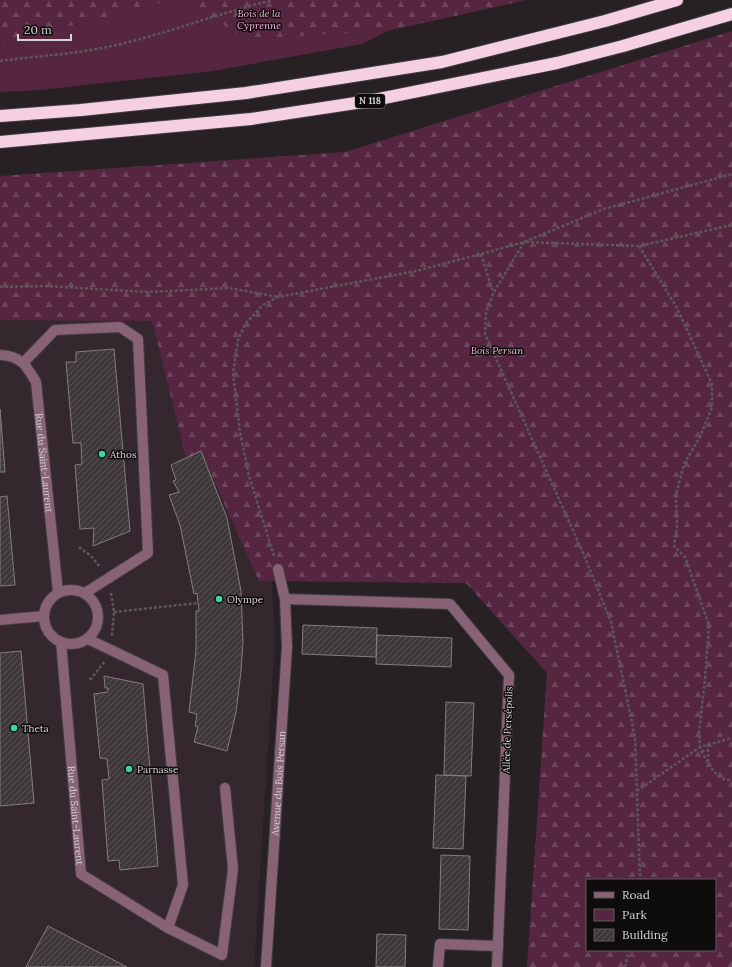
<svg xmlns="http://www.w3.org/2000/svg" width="732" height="967" viewBox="0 0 732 967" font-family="Lora,serif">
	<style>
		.built { fill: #34282e }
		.green { fill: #562641 }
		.forest { fill: url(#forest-firs); fill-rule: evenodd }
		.building { fill: url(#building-hatch); stroke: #847d80 }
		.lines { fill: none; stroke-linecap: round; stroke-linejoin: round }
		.minor-casing { stroke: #433d40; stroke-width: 12 }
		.highway-casing { stroke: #433d40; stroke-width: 14 }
		.path { stroke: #5c575a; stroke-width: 2.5; stroke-dasharray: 3 2; stroke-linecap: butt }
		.minor { stroke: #876375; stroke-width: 10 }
		.highway { stroke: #f4d0e2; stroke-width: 12 }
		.poi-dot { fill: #3cd4a4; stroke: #0e0c0d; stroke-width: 1.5 }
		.labels { text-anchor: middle; stroke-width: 3; stroke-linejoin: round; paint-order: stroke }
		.shield { fill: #0e0c0d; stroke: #999798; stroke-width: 1 }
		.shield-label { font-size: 9px; font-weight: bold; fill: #d5d2d3 }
		.park-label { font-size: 10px; font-style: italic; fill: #f7b5d7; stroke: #0e0c0d }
		.poi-label { font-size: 10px; fill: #d5d2d3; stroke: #0e0c0d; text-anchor: start }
		.street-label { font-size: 10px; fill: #d5d2d3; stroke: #0e0c0d }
	</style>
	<defs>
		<pattern id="forest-firs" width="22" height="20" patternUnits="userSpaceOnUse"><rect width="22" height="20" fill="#562641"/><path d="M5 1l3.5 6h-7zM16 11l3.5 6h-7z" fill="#6d455c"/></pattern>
		<pattern id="building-hatch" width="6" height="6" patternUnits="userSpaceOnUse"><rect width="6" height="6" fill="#3e383b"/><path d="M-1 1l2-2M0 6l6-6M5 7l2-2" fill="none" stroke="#595456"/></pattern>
	</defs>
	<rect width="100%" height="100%" fill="#272124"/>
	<!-- built -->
	<path class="built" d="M0,320H152L186,458L201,451L222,500L272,581L275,640L254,967H0Z"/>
	<!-- green -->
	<path class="green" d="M171,0H183L246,39L387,31L362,44L213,71L40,90L0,92V44Z"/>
	<!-- forest -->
	<path class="forest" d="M0,0H171L0,44Z
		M183,0H527L387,31L246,39Z
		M732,31V967H527L547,673L466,583L259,581L201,452L186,458L152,321L0,320V176L345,152ZM587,880H715V950H587Z"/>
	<!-- building -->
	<path class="building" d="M114,349L130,531L93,546L94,528L80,529L75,465L82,464L81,443H73L66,362H76V352Z
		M0,409L5,472H0Z
		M201,451L227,518L241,591L243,642L241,671L236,712L227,751L194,742L198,727L195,726L197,714L189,712L196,651V611H199L197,593L194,594L180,525L169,495L179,492L173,481L176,480L171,465Z
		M7,496L15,585L0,586V497Z
		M303,625L377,628L376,657L302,654Z
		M377,635L452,638L451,667L376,664Z
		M21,651L34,803L0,806V653Z
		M104,676L143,684L158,866L120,870L119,860L108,861L102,780L109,779L107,759L100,758L94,694L108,692V688H105Z
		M446,702L474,703L471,776L444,775Z
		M436,775L466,776L463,849L433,848Z
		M441,855L470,856L468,930L439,929Z
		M48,926L127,967H26Z
		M377,934L406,935L405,967H376Z"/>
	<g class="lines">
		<!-- minor casing -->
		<g class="minor-casing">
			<g id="minor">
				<path id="s1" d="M0,355C21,356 26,365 36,382L58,592"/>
				<path d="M24,362L55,330L120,327L138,339L148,553L85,593"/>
				<circle cx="71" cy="617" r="27"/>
				<path d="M285,599L450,604L509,675L497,967"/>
				<path d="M0,620L44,616"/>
				<path d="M88,639L163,675L183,885L168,928"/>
				<path id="s2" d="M61,642L81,874L168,928L222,955L233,869L225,788"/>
				<path id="s3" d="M266,967L287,647L285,599L278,569"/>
				<path d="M438,967L440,944L498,946"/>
			</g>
		</g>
		<!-- highway casing -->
		<g class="highway-casing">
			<path id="highway" d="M0,116L81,110L246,93L442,62L605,21L677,0
				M0,142L251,119L369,101L557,63L623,46L732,14"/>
		</g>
		<!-- path -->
		<path class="path" d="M0,61C37,56 76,54 112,46C166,34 219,13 273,0
			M524,242L494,292L486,312L485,334L584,555L611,622L635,737L640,880
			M526,242L639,246L732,225
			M639,246L676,306L712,384V407L700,437L684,464L676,495L677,528L674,546L685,557L709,625L705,679L699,732L700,747L704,752
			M481,254L493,292
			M0,287L45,286L147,292L229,288L278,297
			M79,547L91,556L100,567
			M274,556L249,476L240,432L233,373L238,340L245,324L263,305L278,297L416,271L481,254L524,242L604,209L732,174
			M111,593L114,612L112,636
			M114,612L198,603
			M90,680L105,661
			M701,751C709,763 715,781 732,780
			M708,762V745
			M637,791L700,747L732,738
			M625,967L629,950"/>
		<!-- minor -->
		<use href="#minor" class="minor"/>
		<!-- highway -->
		<use href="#highway" class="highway"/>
	</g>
	<!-- markers -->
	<g class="poi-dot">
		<circle cx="102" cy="454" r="4"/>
		<circle cx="219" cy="599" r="4"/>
		<circle cx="14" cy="728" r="4"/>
		<circle cx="129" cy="769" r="4"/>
	</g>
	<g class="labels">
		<!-- shield labels -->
		<rect class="shield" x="355" y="94" width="30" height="14" rx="3"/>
		<g class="shield-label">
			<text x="370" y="104">N 118</text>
		</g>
		<!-- park labels -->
		<g class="park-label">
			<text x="259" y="17">Bois de la<tspan x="259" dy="12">Cyprenne</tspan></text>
			<text x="497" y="354">Bois Persan</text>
		</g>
		<!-- poi labels -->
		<g class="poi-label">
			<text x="110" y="458">Athos</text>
			<text x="227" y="603">Olympe</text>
			<text x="22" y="732">Theta</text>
			<text x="137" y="773">Parnasse</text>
		</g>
		<!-- street labels -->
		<g class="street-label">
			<text dy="4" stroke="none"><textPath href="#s1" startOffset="129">Rue du Saint-Laurent</textPath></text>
			<text transform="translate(507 730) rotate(-88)" y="4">Allée de Persépolis</text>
			<text dy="4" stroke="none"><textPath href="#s3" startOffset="184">Avenue du Bois Persan</textPath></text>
			<text dy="4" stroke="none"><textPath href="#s2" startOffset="174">Rue du Saint-Laurent</textPath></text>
		</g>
	</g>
	<!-- legend -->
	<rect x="586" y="879" width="130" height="72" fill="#0e0c0d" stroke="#5e5b5c"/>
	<rect x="594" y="892" width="20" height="6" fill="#876375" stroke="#5e5b5c"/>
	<text x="622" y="899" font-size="12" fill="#d5d2d3">Road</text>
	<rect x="594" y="909" width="20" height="12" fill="#562641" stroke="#5e5b5c"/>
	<text x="622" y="919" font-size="12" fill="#d5d2d3">Park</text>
	<rect x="594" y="929" width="20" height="12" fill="url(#building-hatch)" stroke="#5e5b5c"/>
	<text x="622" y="939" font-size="12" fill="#d5d2d3">Building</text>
	<!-- scale -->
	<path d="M18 34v6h53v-6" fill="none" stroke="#d5d2d3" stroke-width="2"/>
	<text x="24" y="34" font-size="12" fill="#d5d2d3" stroke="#0e0c0d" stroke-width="3" paint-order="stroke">20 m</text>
</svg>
